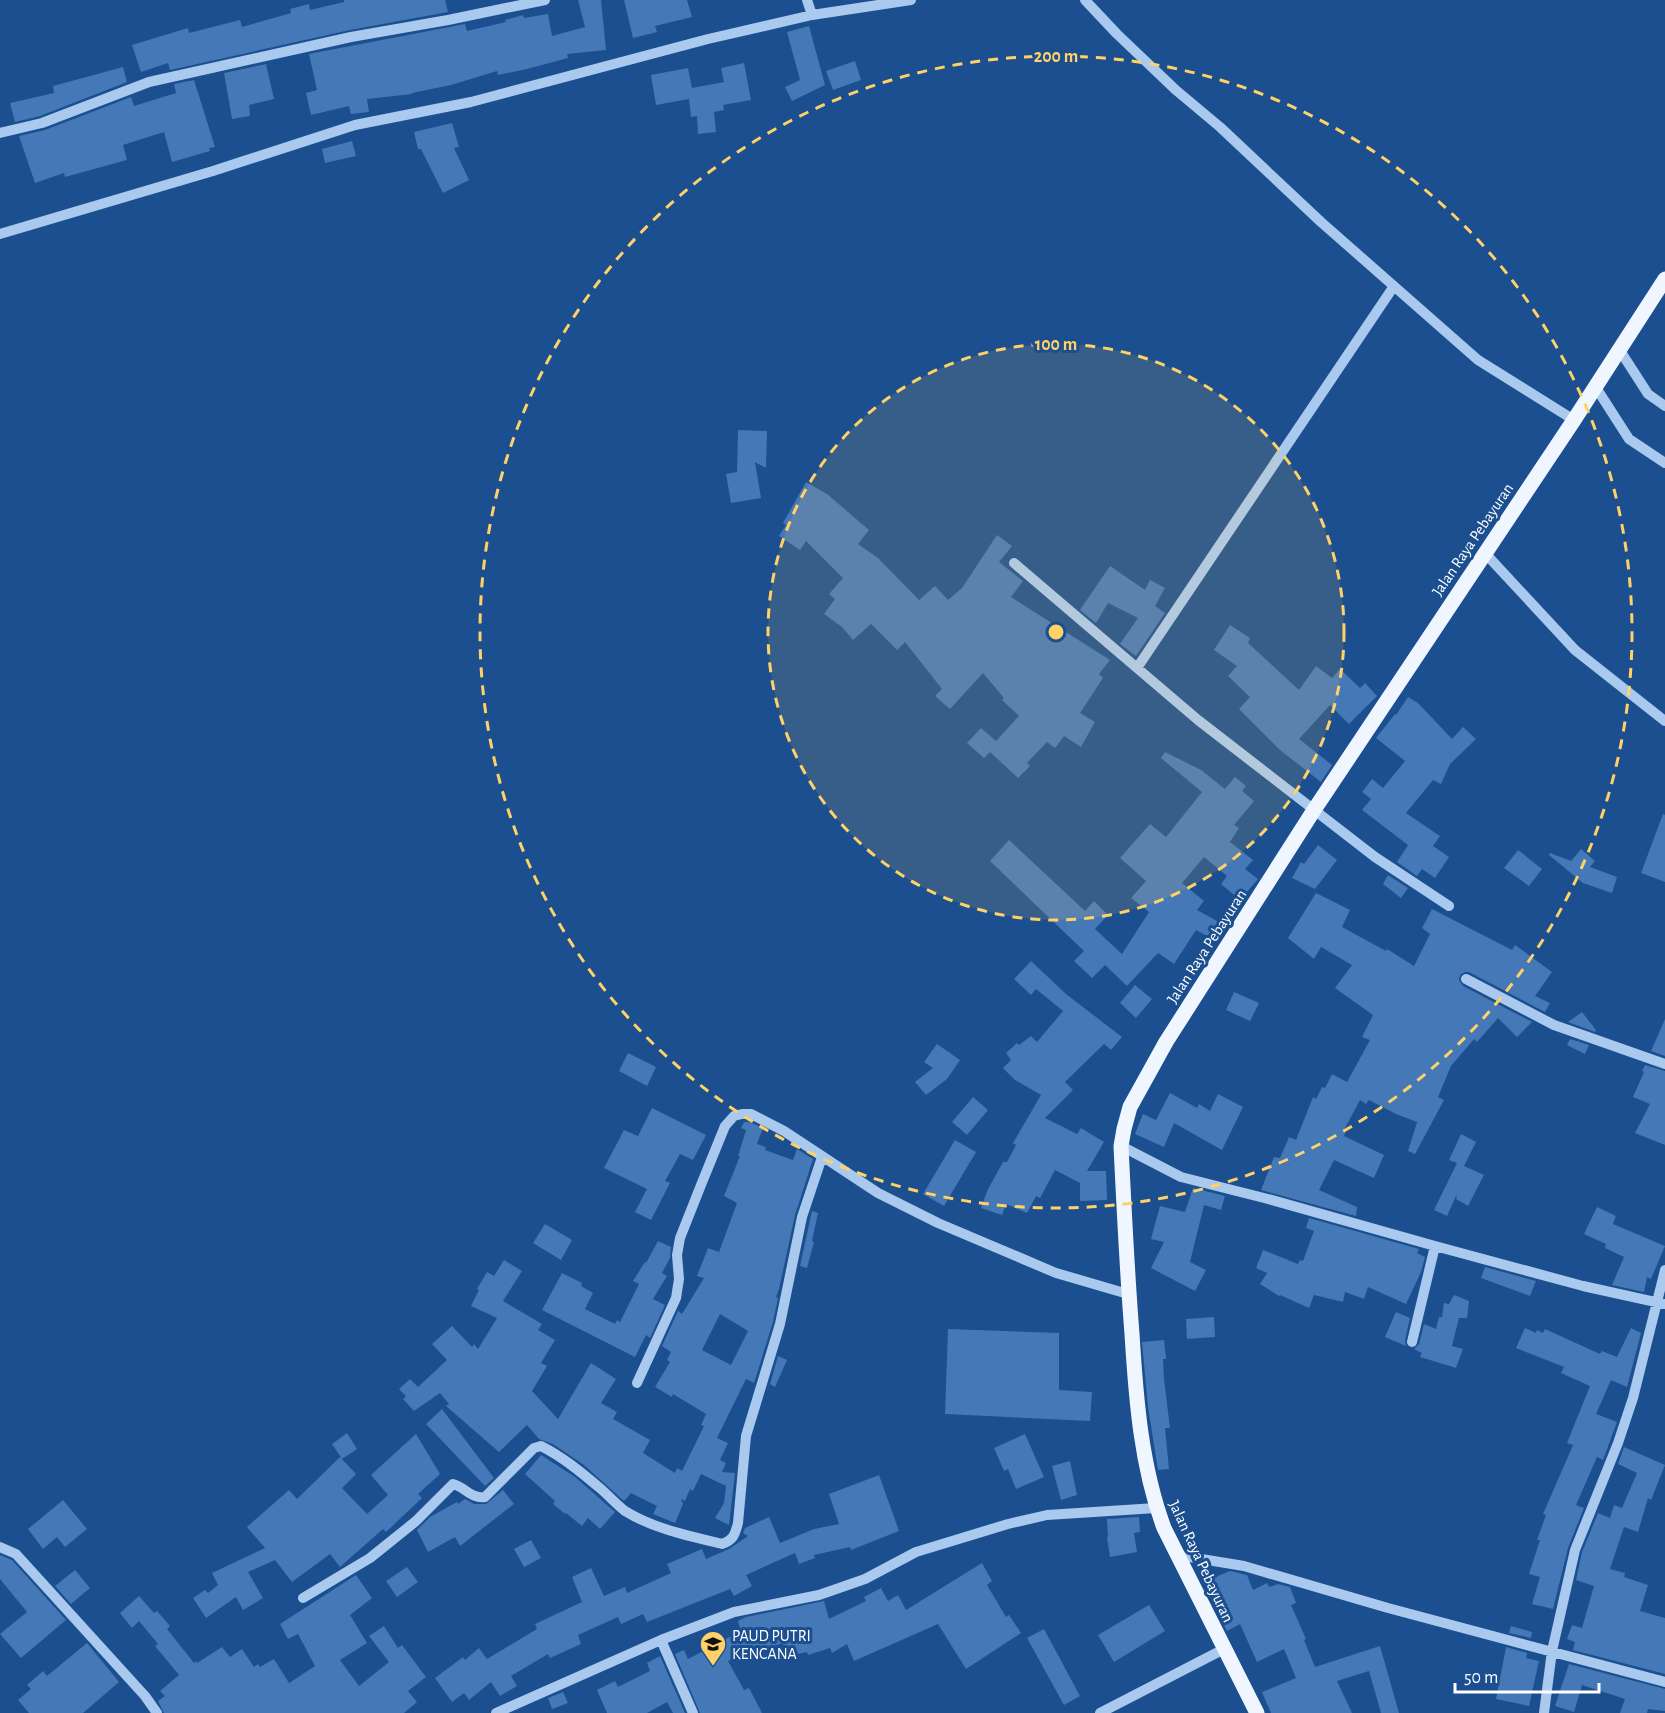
<svg xmlns="http://www.w3.org/2000/svg" width="1665" height="1713" viewBox="0 0 1665 1713" font-family="'Alegreya Sans',sans-serif">
	<style>
		.building { fill: #4478b7; fill-rule: evenodd }
		.lines { fill: none; stroke-linecap: round; stroke-linejoin: round }
		.minor { stroke: #a9c9ee; stroke-width: 10 }
		.major { stroke: #f0f6ff; stroke-width: 15 }
		.ring { fill: none; stroke: #ffd166; stroke-width: 3; stroke-dasharray: 10 8 }
		.labels { text-anchor: middle; stroke-width: 6; stroke-linejoin: round; paint-order: stroke }
		.street-label { font-size: 16px; fill: #fff; stroke: #1b4f8f }
		.poi-label { font-size: 16px; fill: #fff; stroke: #1b4f8f; text-anchor: start }
		.centre { fill: #ffd166; stroke: #1b4f8f; stroke-width: 3 }
		.ring-label { font-size: 18px; text-anchor: middle; font-weight: bold; fill: #ffd166; stroke: #1b4f8f; stroke-width: 6; stroke-linejoin: round; paint-order: stroke }
	</style>
	<rect width="100%" height="100%" fill="#1b4f8f"/>
	<!-- building -->
	<path class="building" d="M344,0H445L448,12L350,30L170,70L168,63L141,72L132,45L188,28L189,33L240,20L242,27L291,13L290,9L309,4L310,10L344,2Z
		M578,0H601L606,50L567,54L568,58L527,69L498,75L497,71L451,85L412,93V94L367,99L369,112L351,114L349,106L311,115L306,93L317,90L309,54L465,24L467,31L506,22L505,20L523,15L524,18L548,14L552,36L585,27Z
		M624,0H687L692,17L655,26L657,32L633,38Z
		M809,26L825,85L792,101L785,87L800,80L787,32Z
		M855,61L861,80L833,90L826,71Z
		M744,63L751,100L723,105L724,110L714,112L716,132L698,134L697,116L691,117L689,99L656,105L651,75L688,68L692,88L724,82L721,68Z
		M266,64L274,99L249,105L250,116L232,119L224,73Z
		M123,67L127,82L40,116L15,122L10,103L54,93L53,86Z
		M194,80L215,147L209,148L210,151L172,162L164,132L123,145L127,160L65,177L64,173L35,183L19,136L45,130L131,97L134,106L176,93L174,84Z
		M452,123L459,147L454,148L469,180L443,193L421,149H418L414,132Z
		M352,141L356,156L325,163L322,149Z
		M738,430L767,431L766,468L755,462L761,498L731,503L726,474L737,472Z
		M806,482L827,494L869,530L858,544L878,558L919,600L935,586L948,600L962,588L997,535L1012,546L999,562L1023,581L1011,597L1110,660L1099,674L1103,678L1080,713L1095,722L1081,747L1064,736L1055,748L1047,742L1027,763L1030,766L1018,778L990,752L984,758L967,743L981,728L996,741L1019,716L1002,700L1004,698L983,673L950,709L935,696L942,689L905,642L897,650L871,624L853,640L842,627L824,614L835,599L829,594L843,578L806,541L800,550L779,536L786,525L783,523Z
		M1110,566L1145,590L1150,580L1165,588L1155,606L1165,613L1136,656L1120,644L1138,618L1108,603L1096,623L1080,610Z
		M1230,625L1250,638L1248,643L1299,690L1316,666L1332,678L1340,669L1360,688L1365,683L1377,696L1349,724L1330,705L1299,739L1332,765L1321,782L1280,750L1239,709L1250,697L1228,676L1237,666L1214,650Z
		M1408,697L1418,703L1452,739L1463,727L1476,739L1450,764L1441,784L1433,780L1406,813L1440,836L1433,846L1449,857L1435,878L1422,869L1417,876L1397,862L1408,845L1362,810L1371,799L1362,792L1372,779L1383,788L1405,761L1376,738L1395,714L1396,715Z
		M1165,752L1201,770L1225,789L1235,777L1246,786L1242,791L1254,801L1234,825L1239,828L1230,842L1253,860L1245,869L1258,879L1240,900L1221,884L1227,876L1204,857L1182,883L1204,901L1197,910L1219,922L1211,938L1196,930L1174,964L1158,953L1127,986L1105,965L1092,978L1074,961L1084,951L990,861L1009,840L1085,911L1094,901L1108,915L1095,929L1122,954L1149,912L1131,898L1146,881L1120,858L1150,824L1166,837L1202,792L1161,758Z
		M1663,814L1665,815V882L1641,873Z
		M1318,845L1337,860L1315,889L1292,878L1301,862L1304,864Z
		M1581,849L1595,861L1590,867L1617,877L1612,893L1583,883L1549,855L1550,853L1571,861Z
		M1518,850L1542,869L1529,886L1504,868Z
		M1388,875L1408,888L1401,898L1383,884Z
		M1316,893L1350,910L1342,927L1386,951L1387,949L1414,966L1430,934L1422,928L1432,909L1512,950L1515,945L1552,972L1535,996L1550,1003L1545,1012L1469,972H1465L1460,975L1459,980L1463,986L1532,1022L1517,1037L1498,1018L1477,1042L1474,1039L1451,1066L1438,1097L1444,1100L1415,1154L1408,1151L1417,1122L1396,1114L1369,1100L1366,1104L1360,1100L1344,1130L1346,1131L1344,1136L1384,1155L1374,1178L1334,1160L1319,1190L1357,1207L1356,1216L1261,1190L1274,1157L1280,1158L1289,1137L1296,1140L1313,1097L1316,1099L1322,1087L1325,1088L1332,1074L1347,1082L1370,1040L1362,1037L1373,1015L1335,988L1352,965L1321,947L1314,959L1288,938Z
		M1031,961L1066,994L1122,1037L1111,1050L1104,1044L1065,1082L1073,1090L1045,1118L1077,1134L1081,1128L1104,1142L1087,1171H1106L1107,1200L1080,1201V1183L1055,1170L1040,1198L1036,1196L1027,1213L1006,1204L1002,1215L981,1208L988,1189L1003,1162H1007L1016,1145L1013,1143L1041,1095L1015,1080L1003,1068L1011,1060L1006,1053L1017,1043L1019,1045L1031,1036L1037,1042L1063,1011L1036,989L1031,995L1014,979Z
		M1135,985L1152,999L1136,1018L1120,1003Z
		M1234,992L1259,1003L1250,1021L1226,1010Z
		M1582,1012L1596,1030L1595,1032L1568,1022Z
		M1665,1019V1056L1651,1051Z
		M1570,1039L1589,1045L1585,1054L1567,1045Z
		M937,1044L960,1060L947,1079L926,1095L915,1082L933,1068L924,1062Z
		M628,1053L656,1067L647,1086L619,1071Z
		M1645,1065L1665,1071V1145L1635,1133L1650,1104L1633,1097L1644,1072L1642,1071Z
		M1170,1093L1197,1108L1199,1104L1210,1111L1218,1094L1243,1107L1222,1150L1174,1123L1164,1147L1135,1134L1143,1114L1156,1120Z
		M973,1097L988,1110L967,1135L952,1122Z
		M652,1108L706,1135L693,1160L680,1154L665,1181L670,1183L651,1220L635,1212L647,1189L604,1168L624,1130L638,1136Z
		M744,1122H749L763,1128L757,1144L766,1147L765,1150L793,1160L797,1149L813,1159L795,1215L779,1289L776,1297L778,1298L773,1322L754,1383L746,1379L717,1438L728,1443L720,1460L726,1463L722,1472L735,1473L729,1525L715,1518L724,1503L726,1486L701,1474L693,1491L690,1489L685,1501L681,1499L683,1504L675,1523L653,1514L657,1506L631,1493L624,1501L584,1465L553,1444L539,1439L527,1425L499,1452L446,1406L449,1404L440,1393L414,1411L403,1399L406,1396L399,1389L410,1379L418,1387L447,1360L432,1344L452,1326L472,1347L474,1344L478,1349L497,1318L471,1306L479,1290L477,1289L487,1272L494,1276L504,1260L522,1271L503,1301L542,1324L538,1330L555,1340L541,1363L547,1366L532,1391L558,1419L591,1363L616,1379L601,1403L617,1412L613,1419L650,1440L643,1453L675,1473L677,1468L682,1471L704,1426L701,1425L706,1414L673,1394L672,1397L655,1387L670,1362L667,1360L671,1352L662,1346L678,1311L682,1314L704,1278L697,1276L708,1248L719,1252L737,1203L724,1196L740,1156H738L746,1130L741,1128ZM720,1314L748,1331L731,1365L702,1350Z
		M1461,1134L1476,1142L1464,1166L1484,1175L1468,1206L1456,1199L1457,1194L1447,1216L1434,1210L1457,1163L1449,1160Z
		M955,1140L976,1152L944,1206L923,1194Z
		M1193,1188L1225,1196L1221,1210L1204,1205L1190,1262L1206,1270L1195,1291L1151,1268L1164,1242L1151,1239L1160,1206L1185,1212Z
		M1597,1207L1616,1216L1613,1224L1665,1246L1651,1279L1647,1277L1644,1292L1612,1285L1624,1257L1605,1248L1606,1244L1584,1234Z
		M812,1211L818,1213L812,1241L814,1242L807,1268L800,1266Z
		M1309,1218L1419,1249L1417,1253L1425,1257L1421,1272L1406,1304L1368,1287L1364,1299L1345,1292L1343,1302L1314,1295L1309,1308L1280,1295L1279,1296L1260,1284L1267,1273L1256,1268L1263,1250L1298,1264L1300,1260L1303,1261L1314,1231L1306,1228Z
		M545,1224L572,1240L561,1260L533,1243Z
		M658,1241L671,1247L670,1258L662,1273L667,1276L653,1299L665,1305L650,1338L646,1335L635,1357L542,1310L562,1273L582,1283L581,1286L593,1293L585,1309L615,1324L617,1320L620,1322L639,1284L633,1281L645,1262L646,1263Z
		M1485,1267L1536,1281L1530,1296L1481,1278Z
		M1454,1295L1469,1301L1467,1318H1459L1452,1346L1463,1349L1456,1368L1420,1357L1422,1353L1414,1349L1419,1344L1424,1324L1436,1329L1439,1317H1442L1444,1303L1449,1304Z
		M1396,1312L1410,1318L1405,1340L1406,1346L1385,1337Z
		M1214,1317L1215,1337L1187,1339L1186,1319Z
		M1525,1328L1536,1333L1537,1330L1543,1333L1545,1329L1600,1354L1602,1351L1617,1357L1631,1328L1641,1333L1627,1387L1611,1380L1596,1414L1617,1422L1603,1460L1597,1457L1576,1505L1584,1508L1568,1548L1553,1609L1532,1604L1540,1577L1529,1574L1540,1540H1537L1546,1515L1543,1514L1573,1445L1567,1443L1590,1386L1561,1373L1564,1367L1516,1348Z
		M948,1329L1059,1333V1390L1092,1392L1090,1421L945,1414Z
		M1164,1340L1166,1359H1163L1164,1379L1170,1428H1165L1169,1469L1158,1470L1148,1407L1142,1342Z
		M778,1356L787,1360L775,1387L770,1384Z
		M442,1409L494,1478L485,1486L426,1424Z
		M347,1433L357,1449L342,1459L332,1444Z
		M416,1434L440,1474L418,1494L422,1498L386,1532L383,1529L340,1567L330,1554L292,1582L275,1560L248,1572L263,1598L243,1610L236,1597L206,1618L193,1598L205,1590L208,1593L218,1585L212,1573L265,1548L247,1527L289,1490L297,1499L340,1457L356,1474L342,1488L367,1514L388,1495L371,1475Z
		M1025,1434L1044,1477L1016,1489L1008,1469L1004,1471L994,1448Z
		M1624,1447L1665,1465L1651,1500L1648,1498L1638,1532L1624,1527L1610,1569L1625,1573L1624,1577L1648,1585L1640,1611L1665,1618V1674L1573,1650L1575,1642L1567,1639L1572,1625L1582,1628L1594,1586L1576,1580L1582,1552L1598,1513L1610,1518L1614,1505L1622,1508L1637,1473L1618,1464Z
		M541,1455L575,1477L615,1512L600,1529L588,1518L582,1526L566,1513L565,1514L553,1504L555,1501L525,1474Z
		M1070,1461L1077,1495L1061,1500L1052,1466Z
		M879,1475L899,1531L851,1550L850,1547L814,1555L815,1558L799,1564L795,1553L746,1575L752,1586L734,1596L730,1589L647,1622L643,1614L621,1624L618,1617L578,1635L581,1644L550,1658L548,1654L511,1676L517,1686L500,1696L491,1682L469,1700L464,1693L452,1702L435,1678L463,1657L465,1660L479,1648L487,1659L537,1629L535,1624L582,1602L572,1577L591,1568L604,1596L625,1587L627,1593L671,1573L667,1564L702,1549L706,1559L729,1549L748,1536L743,1533L745,1528L769,1517L780,1543L814,1529L839,1524L829,1494Z
		M503,1490L514,1504L460,1546L455,1537L428,1552L417,1530L430,1517L457,1502L458,1504L465,1499L474,1504H486Z
		M63,1500L87,1529L65,1547L57,1537L43,1549L28,1529Z
		M1139,1517L1140,1532L1134,1533L1137,1552L1110,1557L1107,1537H1108L1107,1519Z
		M531,1540L541,1558L524,1567L514,1549Z
		M0,1555L12,1560L66,1620L21,1658L0,1634L27,1612L0,1579Z
		M982,1563L992,1581L987,1585L1006,1617L1009,1615L1021,1633L966,1669L938,1624L854,1661L847,1644L832,1653L830,1648L808,1655L807,1652L785,1657L783,1643L728,1661L744,1690L749,1688L762,1713H700L675,1654L684,1650L688,1659L741,1631L738,1621L746,1617L824,1601L829,1619L866,1601L864,1597L881,1588L888,1601L898,1595L906,1610Z
		M407,1567L418,1582L397,1597L386,1581Z
		M75,1570L90,1588L71,1604L55,1586Z
		M1230,1571L1247,1575L1253,1590L1267,1583L1269,1587L1278,1584L1290,1587L1296,1603L1291,1605L1306,1639L1304,1640L1315,1667L1380,1646L1399,1713H1381L1369,1671L1337,1681L1352,1713H1271L1262,1692L1296,1678L1284,1649L1257,1662L1240,1624L1227,1631L1214,1606L1222,1602L1213,1578Z
		M356,1575L372,1598L350,1615L367,1643L340,1660L359,1686L389,1662L369,1636L384,1626L398,1648L402,1645L426,1677L408,1691L417,1702L404,1713H164L158,1701L165,1696L160,1691L179,1675L155,1646L158,1644L139,1621L132,1628L120,1613L139,1596L154,1613L157,1611L170,1626L167,1629L194,1663L196,1661L197,1663L222,1647L230,1657L242,1649L254,1667L258,1664L260,1667L274,1659L289,1683L315,1666L298,1634L288,1639L280,1624Z
		M1149,1605L1165,1631L1114,1662L1098,1635Z
		M1511,1626L1532,1632L1531,1638L1509,1633Z
		M1044,1629L1080,1696L1064,1705L1027,1638Z
		M87,1643L119,1682L83,1713H29L18,1700L31,1689L27,1685L43,1671L47,1676Z
		M1506,1647L1527,1653L1526,1658L1539,1661L1529,1706L1496,1699Z
		M660,1656L685,1713H673L667,1702L647,1713H607L597,1690L615,1681L618,1687L650,1671L647,1663Z
		M1569,1664L1665,1689V1711L1648,1709L1647,1713H1620L1625,1699L1582,1685L1574,1712L1555,1706Z
		M563,1692L568,1703L552,1709L548,1698Z"/>
	<g class="lines">
		<!-- minor -->
		<path class="minor" d="M807,0L812,15
			M1085,0L1117,34L1177,91L1220,127L1321,222L1478,360L1574,420
			M0,133L42,123L149,82L351,37L448,20L545,0
			M0,234L213,171L355,125L471,102L708,39L812,15L911,0
			M1619,349L1648,394L1665,406
			M1595,386L1629,439L1665,463
			M1484,552L1575,650L1665,721
			M1014,563L1198,720L1375,857L1449,906
			M1137,668L1394,286
			M1466,979L1554,1025L1665,1064
			M1121,1146L1181,1177L1268,1199L1435,1246L1583,1286L1665,1304
			M1412,1342L1435,1246
			M637,1383L676,1298L679,1279L677,1255L680,1238L701,1185L725,1126L734,1116L742,1114H751L784,1131L878,1193L938,1223L1056,1273L1128,1294
			M0,1547L16,1554L145,1696L157,1713
			M1177,1555L1244,1566L1388,1608L1665,1682
			M303,1598L370,1558L416,1521L453,1484C465,1487 471,1499 485,1497L534,1448L541,1446C563,1457 582,1473 601,1489C609,1496 617,1505 625,1511C654,1529 689,1536 722,1544C734,1540 735,1534 738,1523L746,1436L780,1324L802,1217L822,1157
			M661,1640L693,1713
			M496,1713L661,1640L734,1612L819,1595L865,1579L916,1552L1008,1524L1047,1515L1156,1508
			M1100,1713L1224,1649
			M1544,1713L1552,1651L1575,1550L1618,1443L1633,1398L1665,1270"/>
		<!-- major -->
		<path class="major" d="M1257,1713L1164,1528C1141,1466 1136,1399 1132,1334C1127,1271 1124,1208 1121,1146L1124,1129L1130,1107L1166,1042L1314,810L1574,420L1665,279"/>
	</g>
	<!-- distance rings -->
	<circle cx="1056" cy="632" r="288" fill="#ffd166" fill-opacity=".12"/>
	<g class="ring">
		<circle cx="1056" cy="632" r="288"/>
		<circle cx="1056" cy="632" r="576"/>
	</g>
	<!-- icons -->
	<defs>
		<g id="school-pin" transform="scale(1.35)"><path d="M0 17L-7.5 6A9.5 9.5 0 1 1 7.5 6Z" fill="#ffd166" stroke="#1b4f8f"/><path d="M0-5L7-2L0 1L-7-2ZM-4 1L0 2.5L4 1V4Q0 6-4 4Z" fill="#111"/></g>
	</defs>
	<g fill-rule="evenodd">
		<use href="#school-pin" x="713" y="1644"/>
	</g>
	<g class="labels">
		<!-- street labels -->
		<g class="street-label">
			<text transform="translate(1472 539) rotate(-56)" y="6">Jalan Raya Pebayuran</text>
			<text transform="translate(1206 946) rotate(-57)" y="6">Jalan Raya Pebayuran</text>
			<text transform="translate(1202 1561) rotate(65)" y="6">Jalan Raya Pebayuran</text>
		</g>
		<!-- poi labels -->
		<g class="poi-label">
			<text x="732" y="1641">PAUD PUTRI<tspan x="732" dy="18">KENCANA</tspan></text>
		</g>
	</g>
	<circle cx="1056" cy="632" r="9" class="centre"/>
	<g class="ring-label">
		<text x="1056" y="62">200 m</text>
		<text x="1056" y="350">100 m</text>
	</g>
	<!-- scale -->
	<path d="M1455 1683v9h144v-9" fill="none" stroke="#ffffff" stroke-width="3"/>
	<text x="1464" y="1683" font-size="18" fill="#ffffff" stroke="#1b4f8f" stroke-width="4.5" paint-order="stroke">50 m</text>
</svg>
